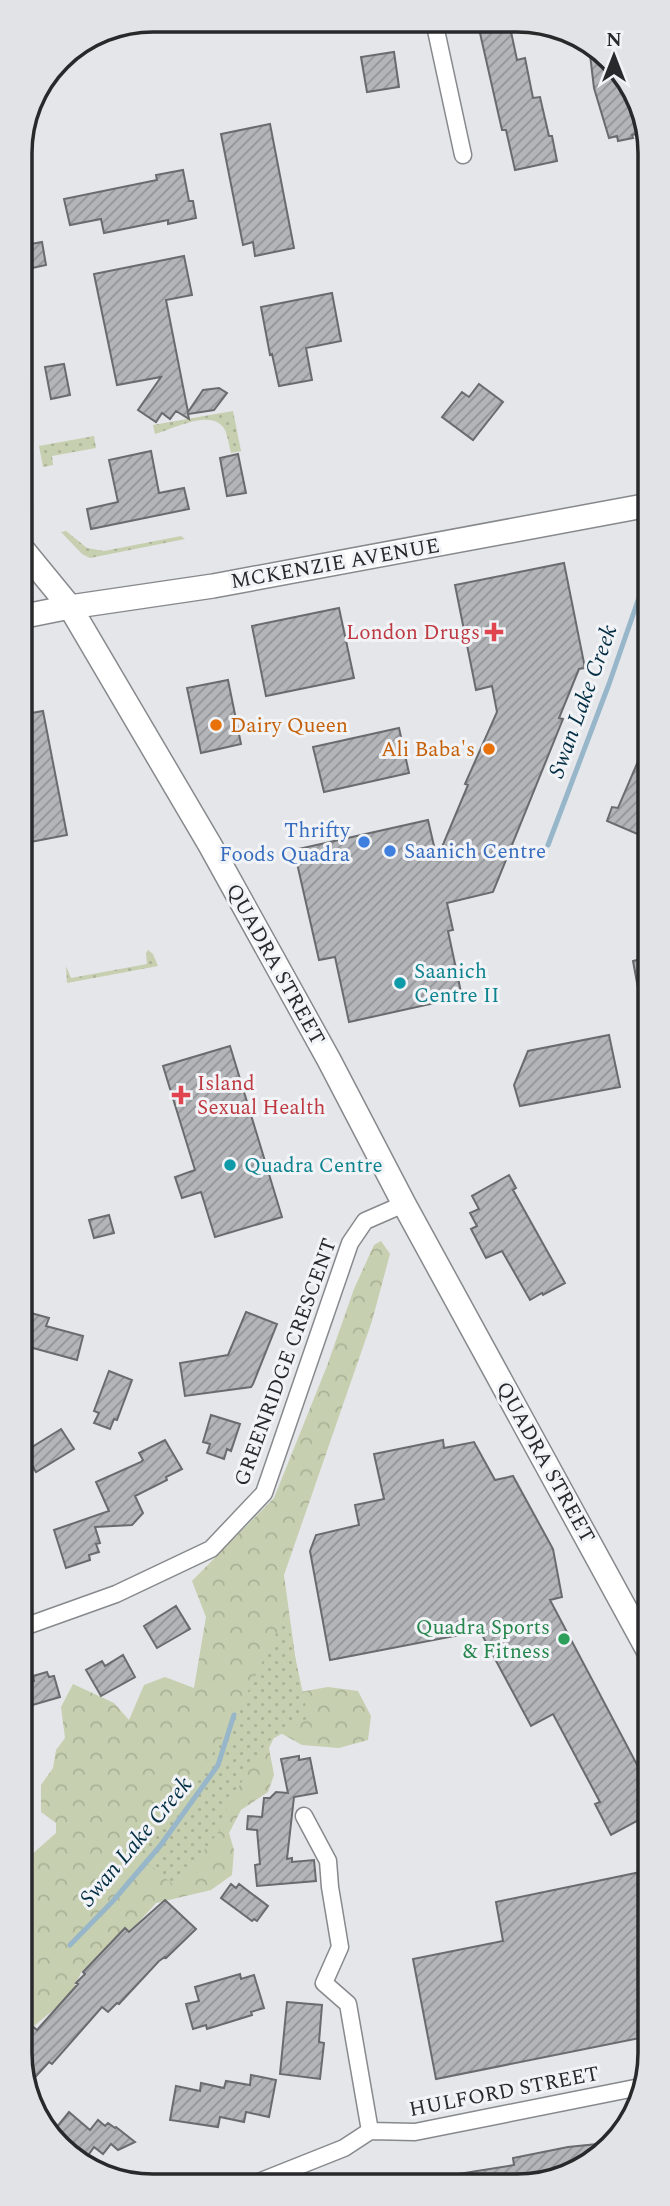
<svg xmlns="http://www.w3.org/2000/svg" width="670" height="2206" viewBox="0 0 670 2206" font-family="Spectral,serif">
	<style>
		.forest { fill: url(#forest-crowns) }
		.park { fill: url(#park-dots) }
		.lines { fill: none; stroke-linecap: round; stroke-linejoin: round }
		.stream { stroke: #97b6ca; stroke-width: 5 }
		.building { fill: url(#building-hatch); stroke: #6a6b6e; stroke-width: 2 }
		.street-casing { stroke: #87898c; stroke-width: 19 }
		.secondary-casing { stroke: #87898c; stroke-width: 26 }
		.street { stroke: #fff; stroke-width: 16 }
		.secondary { stroke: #fff; stroke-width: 23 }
		.health-dot { fill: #e0444e; stroke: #f1f3f6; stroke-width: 2.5 }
		.food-dot { fill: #e8710a; stroke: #f1f3f6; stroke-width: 2.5 }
		.shop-dot { fill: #3f7fe0; stroke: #f1f3f6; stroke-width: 2.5 }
		.culture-dot { fill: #0f9aa8; stroke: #f1f3f6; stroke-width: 2.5 }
		.leisure-dot { fill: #2e9e5b; stroke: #f1f3f6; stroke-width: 2.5 }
		.labels { text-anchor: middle; stroke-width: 6; stroke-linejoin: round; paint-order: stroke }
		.street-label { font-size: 21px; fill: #28292a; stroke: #f1f3f6 }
		.health-label { font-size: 21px; fill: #be3a42; stroke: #f1f3f6; text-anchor: end }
		.food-label { font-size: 21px; fill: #c56008; stroke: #f1f3f6; text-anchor: start }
		.shop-label { font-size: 21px; fill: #366cbe; stroke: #f1f3f6; text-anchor: end }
		.culture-label { font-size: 21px; fill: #0d838f; stroke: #f1f3f6; text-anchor: start }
		.leisure-label { font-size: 21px; fill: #27864d; stroke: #f1f3f6; text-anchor: end }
		.water-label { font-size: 23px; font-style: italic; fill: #032e44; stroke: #f1f3f6 }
		.rim { fill: none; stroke: #28292a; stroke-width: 3.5 }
	</style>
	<defs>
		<pattern id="forest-crowns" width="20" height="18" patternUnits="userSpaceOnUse" patternTransform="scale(1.75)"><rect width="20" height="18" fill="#c6cfaf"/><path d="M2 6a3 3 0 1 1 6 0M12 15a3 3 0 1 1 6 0" fill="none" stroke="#aab297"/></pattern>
		<pattern id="park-dots" width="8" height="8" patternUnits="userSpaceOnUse" patternTransform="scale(1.75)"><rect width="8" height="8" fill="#c6cfaf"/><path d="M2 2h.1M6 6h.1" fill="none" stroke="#aab297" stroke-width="1.8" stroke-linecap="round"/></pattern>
		<pattern id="building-hatch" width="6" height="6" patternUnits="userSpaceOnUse" patternTransform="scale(1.75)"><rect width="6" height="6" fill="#b3b5b8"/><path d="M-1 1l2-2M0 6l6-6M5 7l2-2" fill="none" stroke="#929396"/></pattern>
	</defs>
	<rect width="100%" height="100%" fill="#e4e6e9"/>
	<!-- forest -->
	<path class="forest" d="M381,1241L390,1254L372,1321L284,1575L300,1692L328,1687L358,1691L371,1716L368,1740L339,1748L302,1745L277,1731L269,1748L274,1775L268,1792L241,1810L229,1833L234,1850L232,1875L211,1890L156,1903L137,1924L82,1971L69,1997L22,2036L21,1864L56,1833V1823L41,1812V1785L53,1768L56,1750L65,1738L61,1707L73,1684L114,1703L129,1720L144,1685L165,1677L194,1688L206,1617L192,1581L274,1498L327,1366L354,1289L374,1245Z"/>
	<!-- park -->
	<path class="park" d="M233,411L241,451L231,453C229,446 228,437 225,430C213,407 173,429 155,434L153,425Z
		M94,436L96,448L52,456L53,465L43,467L39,446Z
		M66,531L87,548L104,551L181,536L185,539L90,558L82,554L61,532Z
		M148,950L153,954L158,966L67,983L66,966L71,978L147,964L146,953Z
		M286,1613L308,1718L266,1743L228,1804L220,1830L176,1887L139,1856L191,1788L236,1716Z"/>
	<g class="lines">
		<!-- stream -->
		<path class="stream" d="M548,845L609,684L649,569
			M70,1945L112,1902L160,1846L218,1765L234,1715"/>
	</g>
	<!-- building -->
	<path class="building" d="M492,22H509L517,60L525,58L533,98L540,97L549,136H552L557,161L515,170L506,130H502L480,33L479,24Z
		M589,46L612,59L648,131L632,135L633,138L618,141L617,136L609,138L594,88Z
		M394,52L399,87L367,92L361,57Z
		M270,124L294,248L255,256L253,242L243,245L221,134Z
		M183,170L189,201H193L196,218L168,224V220L104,233L101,219L70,225L64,199L157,180L156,175Z
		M42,242L46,265L23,270L20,246Z
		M184,256L192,295L166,300L188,412L203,390L219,388L227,393L214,410L188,414L189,419L176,411L170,419L162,413L156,422L138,410L161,377L117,385L94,274Z
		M332,293L341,341L306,348L312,380L279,386L272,354L270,355L261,307Z
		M64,364L70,395L51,399L45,367Z
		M479,384L503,402L473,440L442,417L462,392L469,397Z
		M151,451L159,493L184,488L189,509L91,529L87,509L118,502L109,460Z
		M238,454L246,493L227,496L220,458Z
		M564,563L585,668L579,669L559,718L563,719L493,892L447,903L453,930L448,931L462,997L349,1022L335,957L319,960L294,850L428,820L437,859L468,785L465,784L497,712L492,686L476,690L455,585Z
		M339,608L354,678L266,696L252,626Z
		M228,680L241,744L201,753L187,688Z
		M43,711L67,835L20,844V715Z
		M399,728L409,773L324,792L313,747Z
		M639,759L649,763V839L607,821L612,807L618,808Z
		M649,957V1010H642L633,961Z
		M609,1035L620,1087L520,1106L514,1085L528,1051Z
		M230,1046L282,1217L215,1237L201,1192L182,1198L175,1177L195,1170L163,1066Z
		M509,1175L516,1188L513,1190L565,1283L543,1295L542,1293L530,1300L502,1251L486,1258L471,1229L477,1226L470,1213L479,1209L472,1196Z
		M109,1215L114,1233L94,1238L89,1220Z
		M246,1312L277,1324L253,1384L251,1387L185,1396L180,1363L228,1355Z
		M31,1313L49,1318L46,1326L83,1336L77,1360L22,1345Z
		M109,1371L132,1380L117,1420L114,1419L110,1429L94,1423L99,1413L94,1411Z
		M211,1415L240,1424L231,1451L227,1449L224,1459L207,1453L210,1444L203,1442Z
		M61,1429L74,1449L36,1472L24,1452Z
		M165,1440L182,1469L166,1477L167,1480L135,1496L143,1513L132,1525L95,1527L100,1543L96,1544L99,1552L89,1555L90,1560L66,1568L54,1530L109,1511L96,1482L141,1462L143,1460L139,1453Z
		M443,1440L444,1448L474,1442L495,1480L513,1476L553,1549L562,1597L550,1600L644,1778L650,1775V1814L611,1835L595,1804L600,1802L553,1714L531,1726L480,1631L330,1660L310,1551L316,1535L359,1525L355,1505L384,1499L374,1454Z
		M176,1606L190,1629L157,1648L144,1626Z
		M123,1655L135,1677L101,1696L86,1670L102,1661L105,1666Z
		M47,1672L49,1677L54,1676L60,1697L29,1706L23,1684L34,1681L33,1676Z
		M299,1756V1760L310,1758L317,1793L294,1797L287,1859L292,1858V1862L314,1860L316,1881L257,1886L255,1865L260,1864L257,1830L247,1829L248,1816L262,1817L264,1798H270L276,1792L288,1793L281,1759Z
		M650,1870V2036L436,2079L413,1959L503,1941L496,1902Z
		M231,1884L236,1888L239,1884L268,1906L257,1921L254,1919L252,1921L221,1898Z
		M165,1900L196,1929L166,1958L165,1957L159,1961L119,2004L117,2003L108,2012L102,2007L52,2064L49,2062L26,2087L22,2079V2036L31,2025L37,2030L78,1984L76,1983L85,1974L83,1972L125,1928L129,1932Z
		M240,1974L241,1979L254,1975L264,2008L251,2012L252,2015L207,2029L206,2025L193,2029L186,2004L199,2001L195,1987Z
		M287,2002L322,2005L319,2042L324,2043L320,2079L280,2074Z
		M251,2075L276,2080L269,2117L246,2112L244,2122L220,2117L218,2127L170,2120L176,2086L200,2091L201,2083L224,2088L226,2081L250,2085Z
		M69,2112L90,2130L98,2120L105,2126L108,2123L115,2128L116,2127L135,2142L118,2150L111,2144L103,2154L94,2147L87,2157L76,2148L71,2154L58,2147L51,2134Z
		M617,2142L567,2170L542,2175L543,2184H446L445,2176L514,2165L513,2158L568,2147Z"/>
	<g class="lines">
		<!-- street casing -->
		<g class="street-casing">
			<path id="street" d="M434,21L463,155
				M21,1628L116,1594L211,1549L264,1493L350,1243L365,1221L404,1204
				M304,1816L328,1861L330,1887L340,1947L324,1983L348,2004L370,2131
				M261,2181L344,2148L370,2131L415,2132L640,2087"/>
		</g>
		<!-- secondary casing -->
		<g class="secondary-casing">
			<path id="secondary" d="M20,546L70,607L210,845L329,1060L404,1204L650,1654
				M20,617L70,607L213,586L649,505"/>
		</g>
		<!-- street -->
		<use href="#street" class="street"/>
		<!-- secondary -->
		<use href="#secondary" class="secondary"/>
	</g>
	<!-- markers -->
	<g class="health-dot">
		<path d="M490.5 621.5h7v7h7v7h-7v7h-7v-7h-7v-7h7z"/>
		<path d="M177.5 1084.5h7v7h7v7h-7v7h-7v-7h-7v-7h7z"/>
	</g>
	<g class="food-dot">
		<circle cx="216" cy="725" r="7"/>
		<circle cx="489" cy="749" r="7"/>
	</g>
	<g class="shop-dot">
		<circle cx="364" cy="842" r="7"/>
		<circle cx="390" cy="851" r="7"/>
	</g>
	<g class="culture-dot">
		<circle cx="400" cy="983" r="7"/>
		<circle cx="230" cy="1165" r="7"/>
	</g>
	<circle class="leisure-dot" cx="564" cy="1639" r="7"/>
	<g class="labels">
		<!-- street labels -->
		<g class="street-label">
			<text transform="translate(335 563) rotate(-10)" y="7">MCKENZIE AVENUE</text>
			<text transform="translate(276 964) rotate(61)" y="7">QUADRA STREET</text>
			<text transform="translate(285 1362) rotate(-70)" y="7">GREENRIDGE CRESCENT</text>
			<text transform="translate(546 1462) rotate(61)" y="7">QUADRA STREET</text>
			<text transform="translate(504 2091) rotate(-11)" y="7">HULFORD STREET</text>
		</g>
		<!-- health labels -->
		<g class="health-label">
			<text x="480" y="639">London Drugs</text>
			<text x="197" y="1090" text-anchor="start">Island<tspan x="197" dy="24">Sexual Health</tspan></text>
		</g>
		<!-- food labels -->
		<g class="food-label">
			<text x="230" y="732">Dairy Queen</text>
			<text x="475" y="756" text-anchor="end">Ali Baba's</text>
		</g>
		<!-- shop labels -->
		<g class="shop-label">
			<text x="350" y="837">Thrifty<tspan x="350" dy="24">Foods Quadra</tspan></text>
			<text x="404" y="858" text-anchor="start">Saanich Centre</text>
		</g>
		<!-- culture labels -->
		<g class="culture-label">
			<text x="414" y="978">Saanich<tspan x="414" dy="24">Centre II</tspan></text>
			<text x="244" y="1172">Quadra Centre</text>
		</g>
		<!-- leisure labels -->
		<g class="leisure-label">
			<text x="550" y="1634">Quadra Sports<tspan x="550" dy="24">&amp; Fitness</tspan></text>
		</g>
		<!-- water labels -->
		<g class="water-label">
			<text transform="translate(582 701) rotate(-70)" y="8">Swan Lake Creek</text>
			<text transform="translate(135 1841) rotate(-50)" y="8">Swan Lake Creek</text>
		</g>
	</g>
	<!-- crop -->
	<path d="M0 0H670V2206H0ZM153 32H517A121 121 0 0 1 638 153V2053A121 121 0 0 1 517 2174H153A121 121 0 0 1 32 2053V153A121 121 0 0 1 153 32Z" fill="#e1e3e6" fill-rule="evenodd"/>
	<path class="rim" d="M153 32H517A121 121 0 0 1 638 153V2053A121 121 0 0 1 517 2174H153A121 121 0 0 1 32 2053V153A121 121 0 0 1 153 32Z"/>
	<!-- north arrow -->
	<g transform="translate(614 56)" stroke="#f1f3f6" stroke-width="5" paint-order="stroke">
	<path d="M0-5L12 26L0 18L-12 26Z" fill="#28292a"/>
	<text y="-10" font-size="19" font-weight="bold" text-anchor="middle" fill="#28292a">N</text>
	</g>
</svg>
